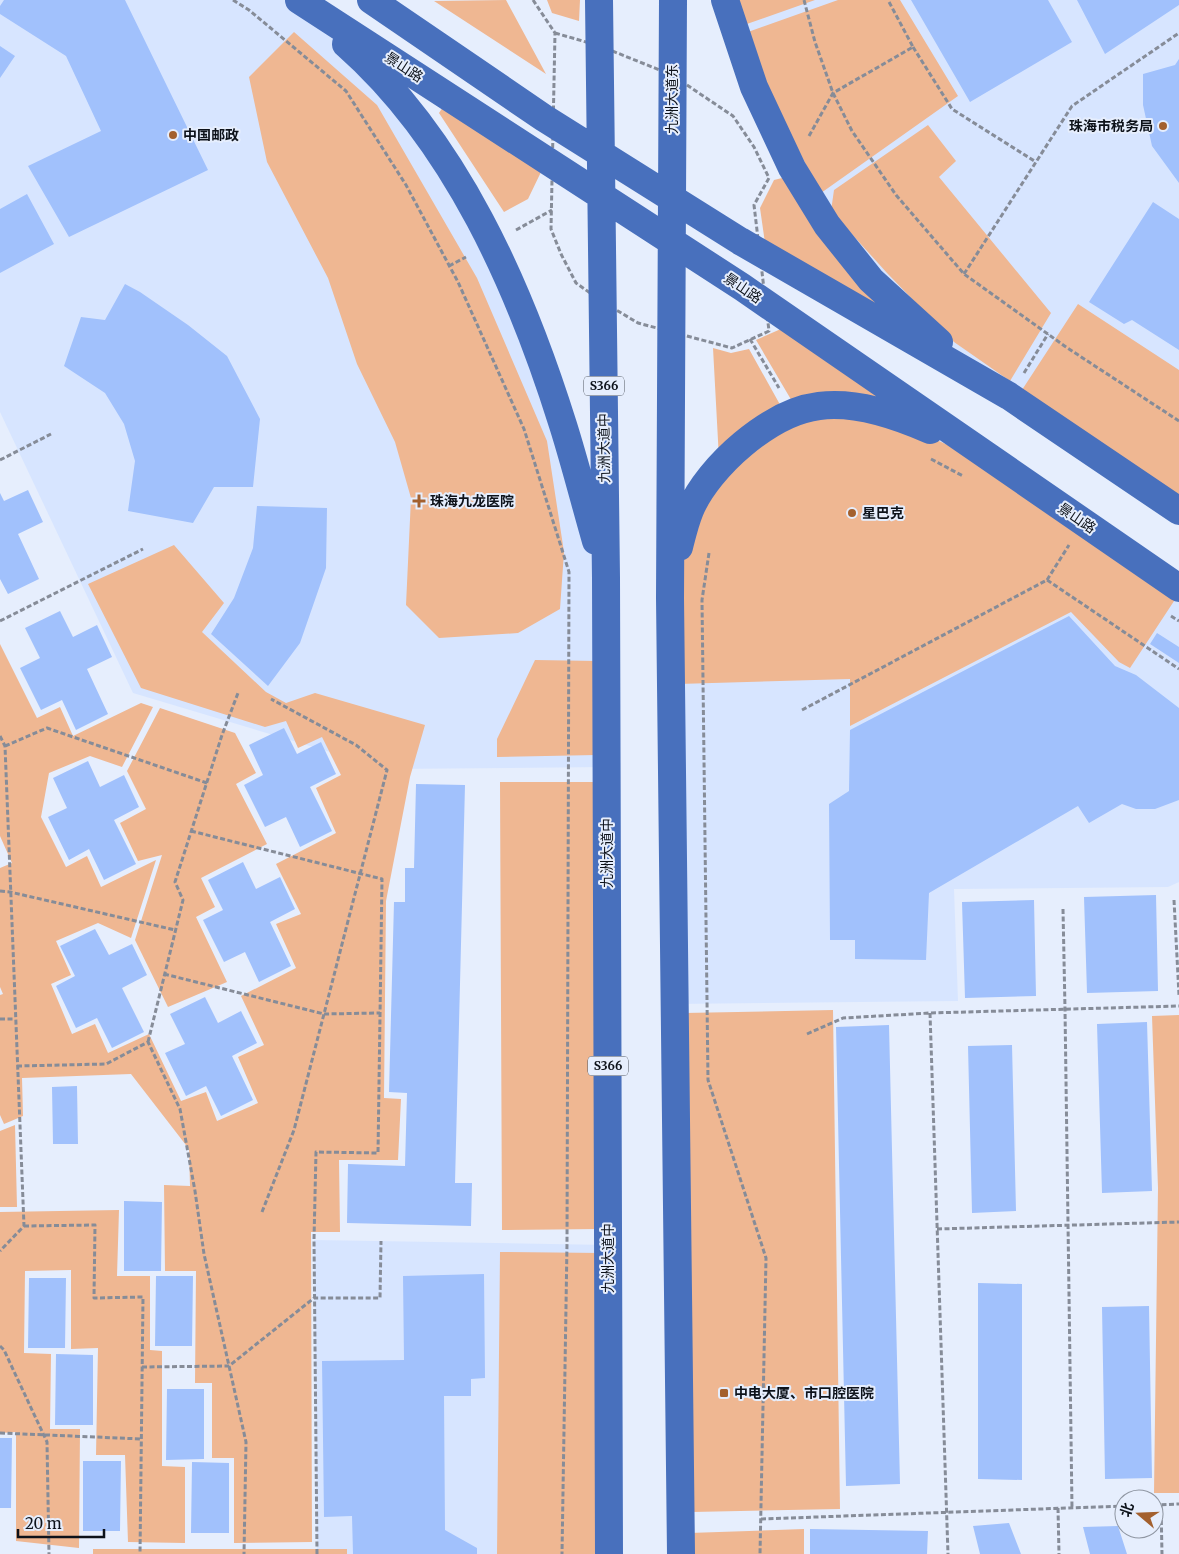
<svg xmlns="http://www.w3.org/2000/svg" width="1179" height="1554" viewBox="0 0 1179 1554" font-family="Merriweather,'Noto Sans SC',serif">
	<style>
		.built { fill: #d7e5ff }
		.green { fill: #efb792 }
		.building { fill: #a1c1fc }
		.lines { fill: none; stroke-linecap: round; stroke-linejoin: round }
		.path { stroke: #868c98; stroke-width: 3; stroke-dasharray: 5 2.5; stroke-linecap: butt }
		.primary { stroke: #4870bd; stroke-width: 28 }
		.poi-dot { fill: #a3602e; stroke: #e6eefd; stroke-width: 2 }
		.labels { text-anchor: middle; stroke-width: 4; stroke-linejoin: round; paint-order: stroke }
		.shield { fill: #e6eefd; stroke: #4e545e; stroke-width: 1 }
		.shield-label { font-size: 12px; font-weight: bold; fill: #0d121a }
		.street-label { font-size: 14px; fill: #0d121a; stroke: #e6eefd }
		.poi-label { font-size: 14px; font-weight: bold; fill: #0d121a; stroke: #e6eefd; text-anchor: start }
	</style>
	<rect width="100%" height="100%" fill="#e6eefd"/>
	<!-- built -->
	<path class="built" d="M0,0H296L359,55L485,229L606,578V767L387,769L133,693L0,412Z
		M726,0H1179V510L927,332L828,225Z
		M857,406L984,454L1179,588V882L1168,887L954,889L958,1001L675,1004L670,598Z
		M314,1240L608,1245L609,1554H317Z"/>
	<!-- green -->
	<path class="green" d="M506,0L546,74L434,1Z
		M547,0H580L579,21L552,13Z
		M739,0H815L744,25Z
		M838,0H900L958,96L821,193L765,88L748,32Z
		M294,32L377,105L477,278L547,441L564,552L560,609L518,633L439,638L406,605L411,498L395,442L357,364L328,278L267,162L249,77Z
		M445,104L541,172L528,199L504,212L439,113Z
		M928,125L956,161L939,177L1051,313L1010,381L954,342L887,273L831,211L834,190Z
		M790,176L923,337L766,250L760,208L774,180Z
		M1078,304L1179,370V498L1020,393Z
		M790,325L908,406L796,408L756,340Z
		M713,348L731,353L749,349L783,410L719,459Z
		M818,412L900,424L982,460L1178,595L1130,668L1119,662L1071,612L850,726V679L678,684L684,553L718,475L782,425Z
		M174,545L224,603L202,632L266,692L286,703L315,693L425,725L410,777L386,901L384,1098L401,1099L398,1160H339L340,1232H311L312,1542L234,1543V1458H212V1383H195L196,1271H165L164,1185L190,1186L189,1149L131,1074L22,1078L23,1116L4,1124L0,1115V995L3,994L0,987V868L12,863L0,836V644L37,718L60,707L73,736L141,703L153,707L122,767L90,756L49,773L41,817L66,867L87,856L101,887L156,860L131,938L98,923L56,941L71,975L51,984L72,1034L95,1024L108,1053L149,1034L181,1101L206,1092L217,1121L258,1103L238,1057L264,1045L241,996L296,968L276,924L301,914L276,864L336,833L316,788L341,775L322,737L298,748L286,721L265,727L141,688L88,584Z
		M535,660L597,661L596,755L497,757V739Z
		M160,708L235,733L256,773L236,784L267,844L201,878L215,907L196,917L227,982L168,1007L135,940L162,855L138,861L120,823L146,809L127,771Z
		M500,782H597L598,1229L502,1230Z
		M833,1010L840,1509L692,1512L684,1013Z
		M1179,1015V1493H1154L1158,1188L1152,1016Z
		M15,1125L17,1207H0V1131Z
		M119,1210L117,1276H150V1350L162,1351V1466L185,1467V1543L128,1542L125,1455H96L98,1348L71,1349V1270L25,1271L24,1353L51,1354L50,1429H80L79,1548L16,1541V1432L0,1433V1212Z
		M500,1252L601,1253L598,1554H497Z
		M804,1529V1554H690L689,1533Z
		M93,1549H347V1554H93Z"/>
	<!-- building -->
	<path class="building" d="M4,0H125L208,170L69,237L28,166L101,131L66,56L0,14V6Z
		M911,0H1048L1072,42L970,102Z
		M1077,0H1179V5L1105,54Z
		M0,46L15,56L0,78Z
		M1179,59V183L1152,146L1143,105V74L1175,65Z
		M27,194L54,244L0,273V209Z
		M1153,202L1179,219V350L1132,320L1124,324L1089,302Z
		M125,284L140,292L188,325L227,356L260,419L253,487H214L193,523L128,511L135,461L124,424L105,393L64,366L81,317L105,320Z
		M28,490L43,522L18,534L39,579L8,594L0,579V493L4,501Z
		M257,506L327,508L326,568L300,643L268,686L211,634L234,598L253,548Z
		M60,611L73,637L97,625L112,657L87,669L108,714L76,730L62,700L41,710L20,668L40,658L25,628Z
		M1069,616L1115,666L1136,675L1179,708V800L1155,809H1136L1122,804L1089,823L1078,806L929,893L926,960L855,959V940H830L829,804L849,791L850,730Z
		M1157,633L1179,647V663L1150,644Z
		M284,728L297,754L321,742L336,774L310,787L332,831L300,847L286,817L265,827L244,785L263,775L249,745Z
		M88,761L100,787L124,775L139,807L114,820L136,864L104,880L89,849L69,860L48,817L67,808L53,778Z
		M416,784L465,785L455,1183H472L471,1226L347,1223L348,1164L405,1166L407,1093L389,1092L394,902H405V868H414Z
		M243,862L256,889L280,877L295,909L270,922L291,966L259,982L245,952L224,962L203,920L223,910L208,880Z
		M1156,895L1158,991L1087,993L1084,897Z
		M1034,900L1036,996L965,998L962,902Z
		M95,929L109,955L132,944L147,975L122,988L144,1032L112,1048L97,1018L76,1028L56,986L75,976L60,946Z
		M205,997L218,1023L241,1011L257,1043L232,1056L253,1100L221,1116L206,1086L186,1096L165,1053L185,1044L170,1014Z
		M1147,1022L1152,1191L1102,1193L1097,1024Z
		M889,1025L900,1484L846,1486L836,1027Z
		M1012,1045L1016,1211L972,1213L968,1046Z
		M77,1086L78,1144H53L52,1087Z
		M124,1201L162,1202L161,1271H124Z
		M484,1274L485,1378L471,1379V1396H444L445,1530L477,1548V1554H353L352,1516L324,1517L322,1361L404,1360L403,1276Z
		M156,1276H193L192,1346H155Z
		M29,1278H66L65,1348H28Z
		M978,1283L1022,1284V1480L978,1479Z
		M1149,1306L1152,1478L1105,1479L1102,1307Z
		M56,1354L93,1355V1425H55Z
		M167,1389H204V1459L166,1460Z
		M0,1438H12L11,1508H0Z
		M83,1461H121L120,1531H83Z
		M192,1462L229,1463V1533H191Z
		M1009,1523L1021,1554H980L973,1526Z
		M1118,1526L1127,1554H1090L1083,1527Z
		M810,1529L928,1531L927,1554H810Z"/>
	<g class="lines">
		<!-- path -->
		<path class="path" d="M233,0L249,10L346,91L406,185L458,282L524,429L569,572L567,1244L562,1554
			M533,0L555,33
			M804,0L815,42L833,93L852,131L896,195L964,274L1066,347L1179,421
			M555,33L600,46L672,75L733,116L754,147L769,178L754,205L769,331L732,348L638,323L603,302L576,283L561,254L551,229Z
			M913,47L952,109L1036,162
			M809,136L833,93L913,47L888,0
			M516,230L552,210
			M449,266L466,257
			M964,274L1072,106L1179,33
			M750,339L779,388
			M1024,373L1048,334
			M931,459L963,476
			M0,460L51,434
			M709,553L702,600L708,1080L766,1258L760,1554
			M1047,580L1069,545
			M1171,616L1179,621
			M0,621L143,549
			M802,710L1047,580L1179,669
			M0,736L5,746L24,1226L0,1251
			M5,746L47,728L207,783
			M191,831L382,879L378,1153L316,1152L314,1240L317,1554
			M0,891L10,892L175,930
			M1174,900L1179,995
			M1063,909L1065,1009L1072,1508
			M164,974L324,1014L380,1013
			M930,1013L948,1554
			M0,1019H15
			M807,1034L843,1018L930,1013L1179,1006
			M148,1042L183,900L175,882L222,735L238,693
			M17,1066L106,1064L148,1042L180,1109L195,1191L204,1254L246,1442L244,1554
			M262,1212L294,1130L387,770L356,745L271,699
			M24,1226L95,1225L94,1298L143,1297L140,1554
			M937,1229L1179,1222
			M0,1346L4,1350L47,1442L49,1554
			M142,1367L229,1366L314,1298H380L381,1241
			M0,1433L142,1439
			M1154,1505L1179,1504
			M1161,1505L1162,1554
			M1058,1508L1059,1554
			M761,1519L1124,1506"/>
		<!-- primary -->
		<path class="primary" d="M299,0L742,287L1179,588
			M371,0L544,118L740,241L1009,396L1179,511
			M599,0L606,578L609,1554
			M673,0L670,598L681,1554
			M725,0L754,87L792,168L827,225L871,280L939,342
			M346,44C456,141 520,288 563,425C575,463 585,503 596,541
			M679,547C682,535 685,522 690,510C709,466 770,412 819,406C856,401 896,415 930,430"/>
	</g>
	<!-- markers -->
	<g class="poi-dot">
		<circle cx="1163" cy="126" r="5"/>
		<circle cx="173" cy="135" r="5"/>
		<path d="M416.5 493.5h5v5h5v5h-5v5h-5v-5h-5v-5h5z"/>
		<circle cx="852" cy="513" r="5"/>
		<rect x="719" y="1388" width="10" height="10" rx="2.5"/>
	</g>
	<g class="labels">
		<!-- shield labels -->
		<g class="shield">
			<rect x="584" y="376.5" width="40" height="19" rx="4"/>
			<rect x="588" y="1056.5" width="40" height="19" rx="4"/>
		</g>
		<g class="shield-label">
			<text x="604" y="390">S366</text>
			<text x="608" y="1070">S366</text>
		</g>
		<!-- street labels -->
		<g class="street-label">
			<text transform="translate(404 67) rotate(33)" y="5">景山路</text>
			<text transform="translate(672 99) rotate(-90)" y="5">九洲大道东</text>
			<text transform="translate(743 288) rotate(34)" y="5">景山路</text>
			<text transform="translate(604 448) rotate(-91)" y="5">九洲大道中</text>
			<text transform="translate(1077 518) rotate(34)" y="5">景山路</text>
			<text transform="translate(607 853) rotate(-90)" y="5">九洲大道中</text>
			<text transform="translate(608 1258) rotate(-90)" y="5">九洲大道中</text>
		</g>
		<!-- poi labels -->
		<g class="poi-label">
			<text x="1153" y="131" text-anchor="end">珠海市税务局</text>
			<text x="183" y="140">中国邮政</text>
			<text x="430" y="506">珠海九龙医院</text>
			<text x="862" y="518">星巴克</text>
			<text x="734" y="1398">中电大厦、市口腔医院</text>
		</g>
	</g>
	<!-- north arrow -->
	<g transform="translate(1139 1514) rotate(289)"><circle r="24" fill="#e6eefd" stroke="#8f96a2"/>
	<path d="M0-4L9 19L0 12L-9 19Z" fill="#a3602e"/>
	<text y="-8" font-size="14" font-weight="bold" text-anchor="middle" fill="#0d121a">北</text>
	</g>
	<!-- scale -->
	<path d="M18 1529v8h86v-8" fill="none" stroke="#0d121a" stroke-width="2.5"/>
	<text x="25" y="1529" font-size="15" fill="#0d121a" stroke="#e6eefd" stroke-width="4" paint-order="stroke">20 m</text>
</svg>
